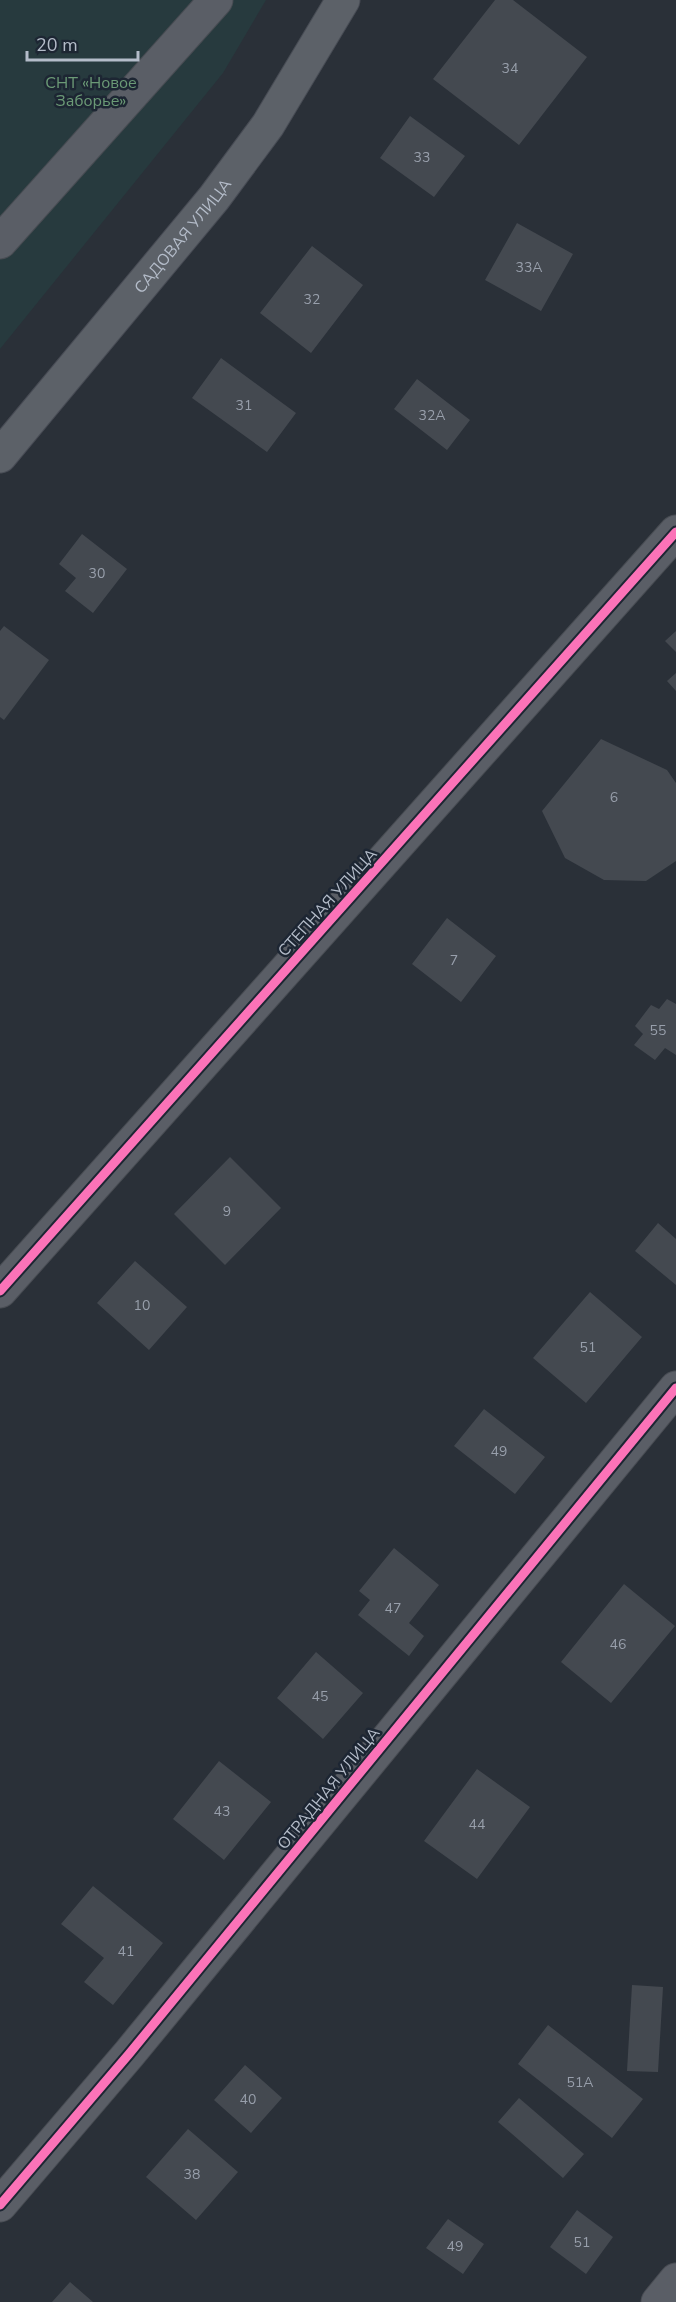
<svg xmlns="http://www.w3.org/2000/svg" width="676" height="2302" viewBox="0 0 676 2302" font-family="'Nunito Sans',sans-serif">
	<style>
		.green { fill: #273a3e }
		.building { fill: #444950 }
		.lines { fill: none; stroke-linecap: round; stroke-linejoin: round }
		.minor-casing { stroke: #484c53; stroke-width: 35 }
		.major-casing { stroke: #484c55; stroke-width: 35 }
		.minor { stroke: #5a5e66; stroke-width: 33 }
		.major { stroke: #5c6168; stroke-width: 33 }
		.cycleway-casing { stroke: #1d2633; stroke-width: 13 }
		.cycleway { stroke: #fb73b8; stroke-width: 9 }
		.labels { text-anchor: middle; stroke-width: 5; stroke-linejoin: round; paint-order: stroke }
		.number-label { font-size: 14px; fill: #989fab }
		.park-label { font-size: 16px; fill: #6b9a76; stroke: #1d2633 }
		.street-label { font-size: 16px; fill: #b4bcc9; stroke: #1d2633 }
	</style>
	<rect width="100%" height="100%" fill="#2a3038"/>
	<!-- green -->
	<path class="green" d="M0,0H266L223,73L0,349Z"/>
	<!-- building -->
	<path class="building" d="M495,0H513L587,57L519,145L433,79Z
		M410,116L465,156L434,197L380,158Z
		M517,223L573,254L541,311L485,280Z
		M312,246L363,285L311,353L260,313Z
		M221,358L296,413L267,452L192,398Z
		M417,379L470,420L447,450L394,409Z
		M82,534L127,569L93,613L65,591L76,578L59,564Z
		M4,626L49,660L4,720L0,717V631Z
		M676,631V652L665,641Z
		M676,673V691L667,681Z
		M601,739L667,770L676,783V861L646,881L604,880L565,858L542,811Z
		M447,918L496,956L461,1002L412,964Z
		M667,999L676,1004V1055L665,1048L655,1060L634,1045L643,1034L635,1026L651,1005L659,1009Z
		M230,1157L281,1208L225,1265L174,1214Z
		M658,1223L676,1239V1285L635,1251Z
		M135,1261L187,1307L149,1350L97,1303Z
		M590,1292L642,1337L586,1403L533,1358Z
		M484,1409L545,1457L515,1494L454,1446Z
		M394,1548L439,1585L409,1623L424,1636L409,1656L358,1615L370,1600L359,1591Z
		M624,1584L675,1626L611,1703L561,1662Z
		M316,1652L363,1693L323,1739L277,1698Z
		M219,1761L271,1802L224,1860L173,1819Z
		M477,1769L530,1807L477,1879L424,1841Z
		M93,1886L163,1943L113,2005L84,1982L104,1958L61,1924Z
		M632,1985L663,1987L658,2072L627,2071Z
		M548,2025L643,2099L612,2138L518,2064Z
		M245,2065L282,2098L251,2133L214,2100Z
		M519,2098L584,2154L563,2178L498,2122Z
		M188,2129L238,2172L196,2220L146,2177Z
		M577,2210L613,2237L586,2274L550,2247Z
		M448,2219L484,2244L463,2274L426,2248Z
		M70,2282L93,2302H52Z"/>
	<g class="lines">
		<!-- minor casing -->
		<g class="minor-casing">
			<path id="minor" d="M0,242L216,0
				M0,1291L676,532
				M0,2205L129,2054L676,1388
				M658,2302L676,2280"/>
		</g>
		<!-- major casing -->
		<g class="major-casing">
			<g id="major">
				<path id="s1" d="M0,456L214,198L268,125L343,0"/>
			</g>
		</g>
		<!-- minor -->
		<use href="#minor" class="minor"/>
		<!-- major -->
		<use href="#major" class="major"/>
		<!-- cycleway casing -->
		<g class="cycleway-casing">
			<path id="cycleway" d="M0,1291L676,532
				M0,2205L129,2054L676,1388"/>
		</g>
		<!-- cycleway -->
		<use href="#cycleway" class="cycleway"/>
	</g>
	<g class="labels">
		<!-- number labels -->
		<g class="number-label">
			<text x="510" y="73">34</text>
			<text x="422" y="162">33</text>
			<text x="529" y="272">33А</text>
			<text x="312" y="304">32</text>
			<text x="244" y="410">31</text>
			<text x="432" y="420">32А</text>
			<text x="97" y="578">30</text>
			<text x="614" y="802">6</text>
			<text x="454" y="965">7</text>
			<text x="658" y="1035">55</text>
			<text x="227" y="1216">9</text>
			<text x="142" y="1310">10</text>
			<text x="588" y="1352">51</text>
			<text x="499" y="1456">49</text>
			<text x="393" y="1613">47</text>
			<text x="618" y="1649">46</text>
			<text x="320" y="1701">45</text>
			<text x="222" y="1816">43</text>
			<text x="477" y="1829">44</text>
			<text x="126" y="1956">41</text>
			<text x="580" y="2087">51А</text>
			<text x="248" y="2104">40</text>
			<text x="192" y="2179">38</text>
			<text x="582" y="2247">51</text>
			<text x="455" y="2251">49</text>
		</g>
		<!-- park labels -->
		<g class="park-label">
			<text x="91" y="88">СНТ «Новое<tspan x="91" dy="18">Заборье»</tspan></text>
		</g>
		<!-- street labels -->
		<g class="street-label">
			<text dy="6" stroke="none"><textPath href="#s1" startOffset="286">САДОВАЯ УЛИЦА</textPath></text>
			<text transform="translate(327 902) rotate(-48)" y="6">СТЕПНАЯ УЛИЦА</text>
			<text transform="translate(328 1788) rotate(-51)" y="6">ОТРАДНАЯ УЛИЦА</text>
		</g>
	</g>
	<!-- scale -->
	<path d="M27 51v9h111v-9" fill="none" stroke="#b4bcc9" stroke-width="3"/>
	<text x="36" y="51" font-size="18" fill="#b4bcc9" stroke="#1d2633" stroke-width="4.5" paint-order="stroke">20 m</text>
</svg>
